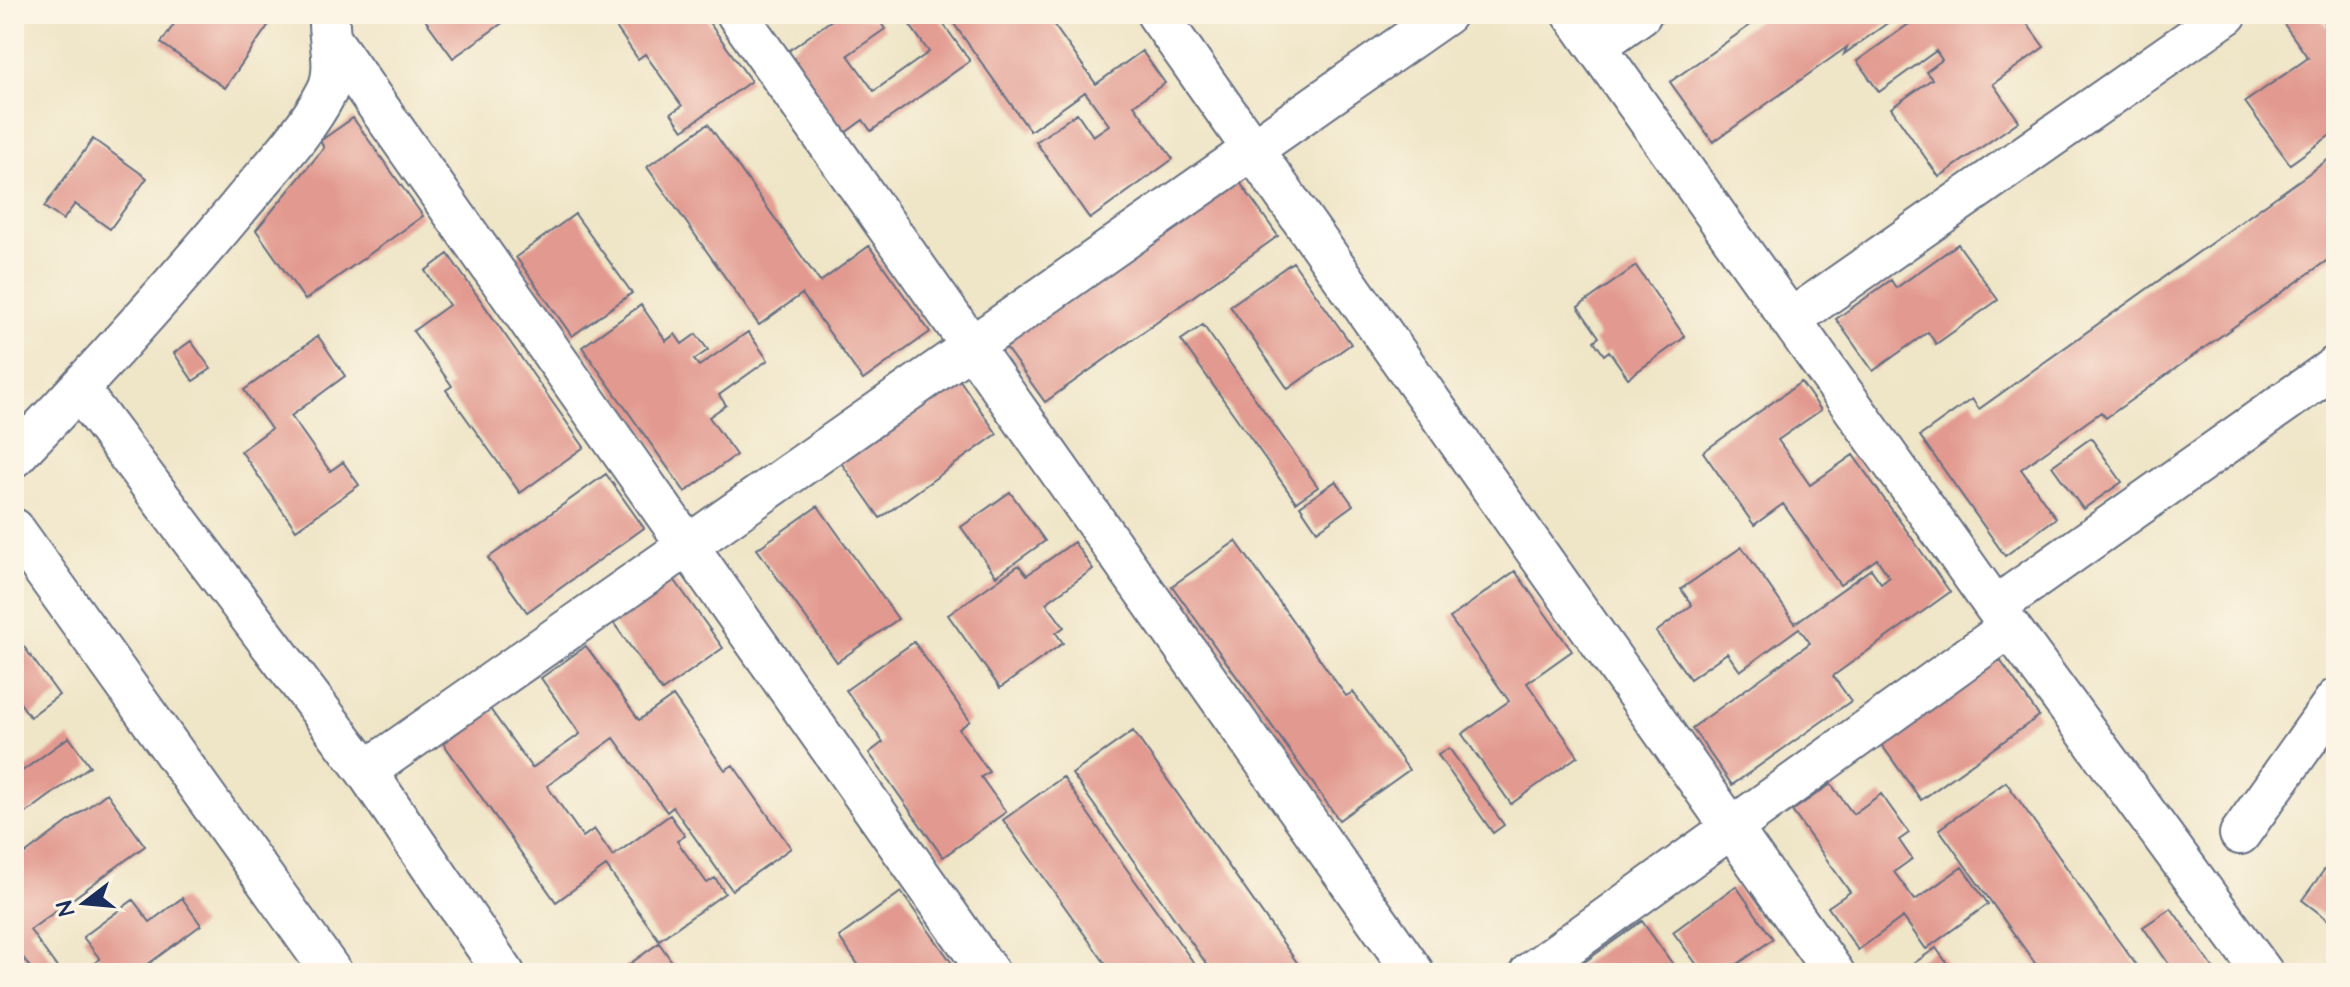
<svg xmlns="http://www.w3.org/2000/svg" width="2350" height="987" viewBox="0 0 2350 987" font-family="'Architects Daughter',sans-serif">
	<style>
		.building { fill: #e2998f }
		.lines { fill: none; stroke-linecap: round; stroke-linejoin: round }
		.minor-casing { stroke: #656f83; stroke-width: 44 }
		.minor { stroke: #fff; stroke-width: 40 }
	</style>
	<rect width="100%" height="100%" fill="#fcf5e5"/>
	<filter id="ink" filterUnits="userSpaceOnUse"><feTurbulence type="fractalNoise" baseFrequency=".0125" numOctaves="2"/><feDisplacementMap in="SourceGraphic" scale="16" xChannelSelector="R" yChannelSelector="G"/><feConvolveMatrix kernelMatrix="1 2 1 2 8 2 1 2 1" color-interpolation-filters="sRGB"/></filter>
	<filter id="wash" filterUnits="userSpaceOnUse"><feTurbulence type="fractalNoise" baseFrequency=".006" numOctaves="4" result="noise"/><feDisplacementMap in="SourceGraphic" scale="32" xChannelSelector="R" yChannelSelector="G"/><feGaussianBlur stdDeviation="1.8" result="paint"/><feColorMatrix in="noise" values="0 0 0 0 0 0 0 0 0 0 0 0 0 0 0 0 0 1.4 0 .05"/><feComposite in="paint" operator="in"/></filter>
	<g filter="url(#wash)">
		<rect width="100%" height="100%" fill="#efe5c7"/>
		<g id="blocks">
			<!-- building -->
			<path class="building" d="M181,14H276L225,88L161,43Z
				M421,14H515L453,58Z
				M607,14H703L751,81L683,130L671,113L682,106L645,54L638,59Z
				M840,14L879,20L885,29L848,55L874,91L929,52L902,14H936L970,61L871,131L863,120L845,133L787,52Z
				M947,14H1046L1096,84L1142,51L1165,83L1134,105L1173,159L1090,219L1036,142L1077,113L1093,136L1109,125L1085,92L1030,131Z
				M1766,14H1900L1844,54L1847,47L1713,142L1670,82Z
				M1923,14H2020L2044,47L1993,84L2019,121L1939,177L1891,108L1932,79L1926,72L1942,60L1936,51L1879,92L1857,61Z
				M2277,14H2318L2327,26L2336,20V131L2290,164L2245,102L2308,58Z
				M353,118L423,216L305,300L256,230L324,148L320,141Z
				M708,124L820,282L869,246L930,332L863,380L802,294L759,325L647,167Z
				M93,139L147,178L110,229L75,204L63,220L44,207Z
				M2336,154V254L2106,418L2101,412L2021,469L2056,518L2005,556L1920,436L1972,399L1979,409Z
				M1234,174L1278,236L1045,402L1001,341Z
				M575,214L632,293L572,336L516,257Z
				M1958,244L1998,300L1936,344L1928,332L1873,371L1836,319L1891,280L1896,288Z
				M448,254L584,447L520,493L446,390L452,386L413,331L449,305L425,271Z
				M1293,262L1351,344L1288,389L1230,306Z
				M1636,266L1685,337L1628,378L1609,351L1604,355L1594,341L1599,337L1578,307Z
				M641,305L666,341L675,334L682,344L696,334L708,350L694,360L699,366L748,332L768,360L719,395L726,405L709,417L736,455L685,492L582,347Z
				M1203,325L1318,487L1296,502L1181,340Z
				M318,336L345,376L291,416L330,471L343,462L359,485L296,530L241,451L271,429L244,390Z
				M191,341L211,369L193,381L174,353Z
				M955,373L997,434L880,518L837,457Z
				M1801,382L1821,410L1778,440L1810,485L1853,455L1950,592L1833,676L1851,701L1732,785L1692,728L1810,643L1799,628L1740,671L1727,653L1690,679L1656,632L1692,605L1681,589L1742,547L1795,623L1871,569L1881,583L1889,577L1877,559L1840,585L1783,504L1754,525L1703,452Z
				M2091,438L2122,482L2083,509L2052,466Z
				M606,474L644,528L527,612L488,558Z
				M1336,481L1353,505L1317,531L1300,506Z
				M1010,492L1045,541L996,576L961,527Z
				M818,506L898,619L837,662L757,549Z
				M1236,541L1346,696L1353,692L1409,770L1339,820L1172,586Z
				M1074,542L1093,569L1046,603L1064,627L1056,633L1063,643L1000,688L948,615L1019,565L1027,575Z
				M666,568L723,648L662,691L605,611Z
				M1515,571L1572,651L1527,683L1578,756L1511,804L1462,734L1509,701L1450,618Z
				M14,633L59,695L30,717L14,694Z
				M914,642L970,721L959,729L989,772L981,777L1006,812L943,857L869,753L883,742L846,690Z
				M586,646L639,720L673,696L725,770L733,765L791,848L732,890L673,807L667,812L614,738L547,786L583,837L594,829L613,856L670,815L685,836L677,841L707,883L715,878L725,893L659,940L606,866L556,902L443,743L490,709L532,768L580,734L541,678Z
				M2000,660L2039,716L1921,800L1881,744Z
				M1133,731L1303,971L1300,973H1213L1072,774Z
				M69,737L90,766L14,822V777Z
				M1449,748L1504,825L1493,833L1438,755Z
				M1063,777L1116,854L1201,973H1112L1003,820Z
				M2006,782L2115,936L2142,973H2042L1939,829Z
				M1831,784L1853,814L1881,794L1909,833L1899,840L1912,859L1894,872L1915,900L1962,867L1988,904L1926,949L1903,917L1858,950L1828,907L1850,892L1792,811Z
				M107,793L145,846L30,930L61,973H28L32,970L14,945V862Z
				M2336,854V926L2302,900Z
				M1736,886L1773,939L1725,973H1703L1673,932Z
				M901,892L959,973H864L839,937Z
				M182,898L201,925L136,973H80L100,959L83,937L133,900L150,922Z
				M2171,908L2217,973H2175L2143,927Z
				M1642,921L1679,973H1569Z
				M659,943L680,973H617Z
				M1936,948L1954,973H1900Z"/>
		</g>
	</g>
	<g filter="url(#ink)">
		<use href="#blocks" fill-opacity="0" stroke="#656f83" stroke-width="2"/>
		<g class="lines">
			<!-- minor casing -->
			<g class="minor-casing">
				<path id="minor" d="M737,14L1414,973
					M1157,14L1834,973
					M1573,14L1995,607L2263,973
					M334,44L989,973
					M1596,46L1641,14
					M1790,320L2227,14
					M79,390L366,771L504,973
					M14,457C92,376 166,294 238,208C268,171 305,134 327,91C339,67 327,37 329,14
					M14,529L332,973
					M1995,607L2336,366
					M366,771L1446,14
					M2240,834L2336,699
					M1530,973L2010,627"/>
			</g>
			<!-- minor -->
			<use href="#minor" class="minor"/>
		</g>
	</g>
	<!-- margin -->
	<rect width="2350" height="987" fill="none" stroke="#fcf5e5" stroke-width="48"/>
	<!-- north arrow -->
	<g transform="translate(84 903) rotate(254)" stroke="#fcf5e5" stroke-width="6" paint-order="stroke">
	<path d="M0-6L14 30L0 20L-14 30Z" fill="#1b2f5e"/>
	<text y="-12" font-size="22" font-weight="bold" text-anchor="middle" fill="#1b2f5e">N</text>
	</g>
</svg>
